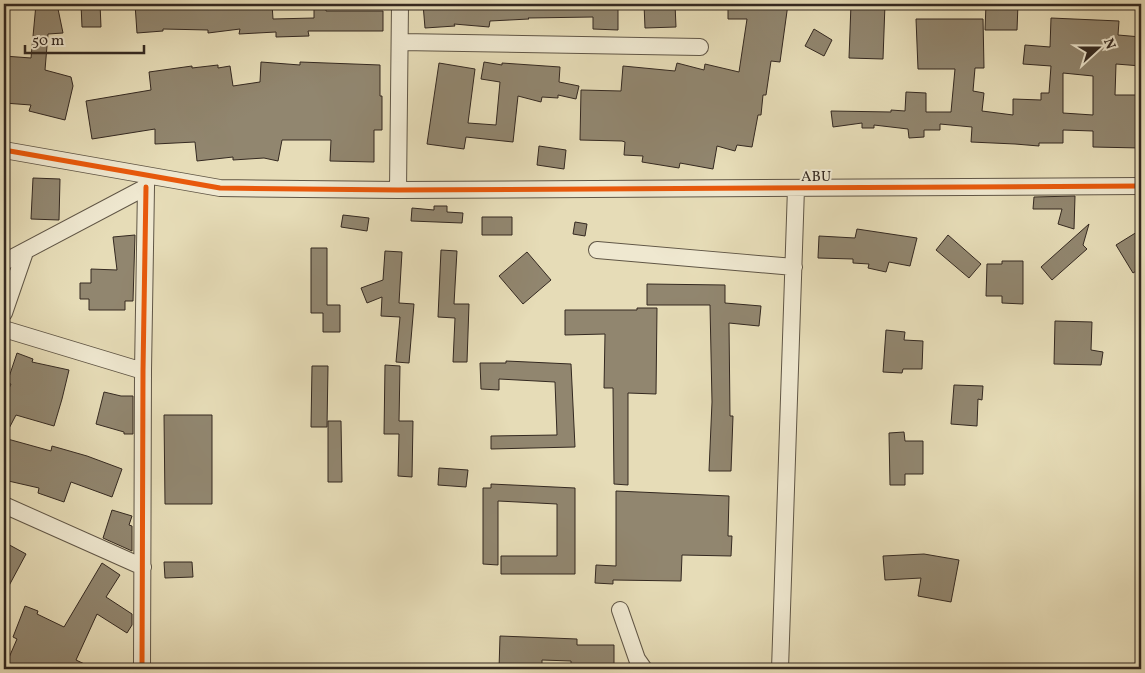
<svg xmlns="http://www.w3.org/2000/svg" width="1145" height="673" viewBox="0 0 1145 673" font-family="Vollkorn,serif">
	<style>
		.building { fill: #91866f; stroke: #342921; fill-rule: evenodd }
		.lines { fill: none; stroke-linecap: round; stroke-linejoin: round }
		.minor-casing { stroke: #605646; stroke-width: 18 }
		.minor { stroke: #efe8d0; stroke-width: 16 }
		.cycleway-casing { stroke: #efe8d0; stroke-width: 8 }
		.cycleway { stroke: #e8590c; stroke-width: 5 }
		.labels { text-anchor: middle; stroke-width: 4; stroke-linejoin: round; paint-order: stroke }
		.street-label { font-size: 15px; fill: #342921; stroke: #efe8d0 }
	</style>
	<rect width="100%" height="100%" fill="#e6dcb7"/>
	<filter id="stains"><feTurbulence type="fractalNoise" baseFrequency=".004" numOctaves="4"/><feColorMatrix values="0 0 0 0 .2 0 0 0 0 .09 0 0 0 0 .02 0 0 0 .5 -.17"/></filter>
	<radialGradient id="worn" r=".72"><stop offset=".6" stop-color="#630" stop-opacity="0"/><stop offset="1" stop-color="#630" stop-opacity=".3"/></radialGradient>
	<!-- building -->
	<path class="building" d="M36,4H57L63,33L48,34L45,70L71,77L73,86L65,120L29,111L31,105L4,103V56L31,58Z
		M81,4H100L101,27H82Z
		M135,4H272L273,19L314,18V4H326V11H383V31H308L309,36L276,37V32L239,34L240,29L208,33V30L163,29V31L137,33Z
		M423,4H465L493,6V4H618V30L593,29V17L528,18L529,19L490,21L489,27L454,24L455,26L425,28Z
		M644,4H675L676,27L645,28Z
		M728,4H788L780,62L771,61L766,95H763L761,115H758L752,147L737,145L735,151L717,146L713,169L680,163L679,168L642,162L643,156L624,155L625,142L622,141L580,140L581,90L621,91L623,66L675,71L677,63L704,70L705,64L739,72L747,19H728Z
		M851,4H885L883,59L849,58Z
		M986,4H1018L1017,30H985Z
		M1051,18L1119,21L1118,35L1141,37V66L1116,64L1115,95H1141V148L1093,147V131L1063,130V143H1039V146L1015,144L971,142L972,127L940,124V130H924V137L909,138L908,129L874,125V128H862V123L833,127L831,111L891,112V110L905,111L906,92L926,93V112H951L955,69H918L916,19H983L984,68H975L973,91L984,93L982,111L1013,115V99L1041,100V93H1049L1051,66L1023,64L1025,45L1050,47ZM1063,73L1093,76V115L1063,113Z
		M814,29L832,40L824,56L805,46Z
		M261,62L300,65V62L380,65V96H382V130H374V162L330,161L331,140H282L278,161L264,158L233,160V157L197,161L195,142L155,144V129L92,139L86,101L151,90L149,72L192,66V68L218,65V68L230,66L233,86L260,82Z
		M484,62L502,65V63L560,67L559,82L579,86L576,99L558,95V98L542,97L541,102L518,96L513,142L466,137L464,149L427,144L439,63L475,69L468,123L496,125L500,82L481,79Z
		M539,146L566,150L564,169L537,165Z
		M33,178L60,179L59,220L31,219Z
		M1075,196L1074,229L1058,224L1062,209H1033L1034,197Z
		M434,206H447V212L463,213L462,223L411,221L412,208L434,210Z
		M343,215L369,218L367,231L341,227Z
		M482,217H512V235H482Z
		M575,222L587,224L585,236L573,234Z
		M1089,224L1083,245L1087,249L1052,280L1041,267Z
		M857,229L917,238L910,266L889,262L886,272L868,268L869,264L853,263V259L818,258L819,236L855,238Z
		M1137,232L1141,239V268L1133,273L1116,245Z
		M135,235L133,301H125V310H89V299H80V283H91V269L117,270L113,237Z
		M948,235L981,264L969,278L936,250Z
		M311,248H327V305H340V332H323V313H311Z
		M441,250L457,251L454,304H469L467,362H453L455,318L438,317Z
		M385,251L402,252L399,303L414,304L409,363L396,362L400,317L381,316L382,297L367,303L361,288L383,280Z
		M527,252L551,280L523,304L499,276Z
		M1002,261H1023V304L1002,303V296H986L987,264H1002Z
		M647,284L725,285V303L761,306L759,326L729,323L730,416H733L731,471H709L712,402L710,305H647Z
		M637,308H657L656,394L628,393V485L614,484L613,388H604L605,334L565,335V310H637Z
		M1055,321L1092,322L1091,350L1103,352L1101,365L1054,364Z
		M886,330L905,332L904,340L923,341L922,369H903L902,373L883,372Z
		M17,353L33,359L32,362L69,370L62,399L54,426L16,415L4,438L51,451L52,446L87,456L122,469L112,497L71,482L64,502L38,493L39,488L4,480V399L11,384L7,383Z
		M506,361L571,364L575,447L491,449V436L557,435L555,382L499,379V390L481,389L480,363H506Z
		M385,365L400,366L399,421H413L412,477L398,476L399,434H384Z
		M312,366H328L327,427H311Z
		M954,385L983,386L982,400L978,399L977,426L951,424Z
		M104,392L121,396H133V434H124V432L96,424Z
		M164,415H212V504H165Z
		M328,421H341L342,482H328Z
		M904,432L905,441H923V474H905V485H890L889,433Z
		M439,468L468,470L466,487L438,485Z
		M491,484L575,488V574H501V556H557V504L498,501V565L483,564V488H491Z
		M616,491L729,496L728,536H732L731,556L682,555L681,581L613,580V584L595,583L596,565L616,566Z
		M112,510L132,516L129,525L132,526V551L103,538Z
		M4,542L26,554L4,595Z
		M924,554L959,560L951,602L918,596L921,578L885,580L883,556Z
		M164,562H192L193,577L165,578Z
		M102,563L120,575L106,597L132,614V625L127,633L97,614L76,660L95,669H4L17,639L13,637L25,606L38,611L37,614L64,627Z
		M500,636L577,639V645H614V669H571V661L542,660V669H499Z"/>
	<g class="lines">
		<!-- minor casing -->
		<g class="minor-casing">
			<path id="minor" d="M401,42L700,47
				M4,150L220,188L398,190L1141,186
				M398,190L400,4
				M597,250L794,267
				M4,262L146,187V179
				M4,313L25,252
				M4,329L143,371
				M4,505L143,567
				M620,610L637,659L644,669
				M142,669L143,371L146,187
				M780,669L796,188"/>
		</g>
		<!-- minor -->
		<use href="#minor" class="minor"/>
		<!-- cycleway casing -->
		<g class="cycleway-casing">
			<path id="cycleway" d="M4,150L220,188L398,190L1141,186
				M142,669L143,371L146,187"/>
		</g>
		<!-- cycleway -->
		<use href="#cycleway" class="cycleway"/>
	</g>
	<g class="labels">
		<!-- street labels -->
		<g class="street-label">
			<text x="816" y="181">ABU</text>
		</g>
	</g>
	<!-- margin -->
	<rect width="1145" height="673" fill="none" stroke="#e6dcb7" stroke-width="20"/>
	<rect x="5" y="5" width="1135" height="663" fill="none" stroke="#342921" stroke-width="2.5"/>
	<rect x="10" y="10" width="1125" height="653" fill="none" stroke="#342921"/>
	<!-- north arrow -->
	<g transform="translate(1098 48) rotate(69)" stroke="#efe8d0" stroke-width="4" paint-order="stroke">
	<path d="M0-4L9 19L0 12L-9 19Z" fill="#342921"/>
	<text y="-8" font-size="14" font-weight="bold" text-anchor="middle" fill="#342921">N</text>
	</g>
	<!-- scale -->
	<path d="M25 45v8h119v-8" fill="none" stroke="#342921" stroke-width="2.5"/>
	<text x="32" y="45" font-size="15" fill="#342921" stroke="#efe8d0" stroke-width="4" paint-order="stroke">50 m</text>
	<rect width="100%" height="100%" filter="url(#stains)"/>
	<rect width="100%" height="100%" fill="url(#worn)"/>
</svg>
